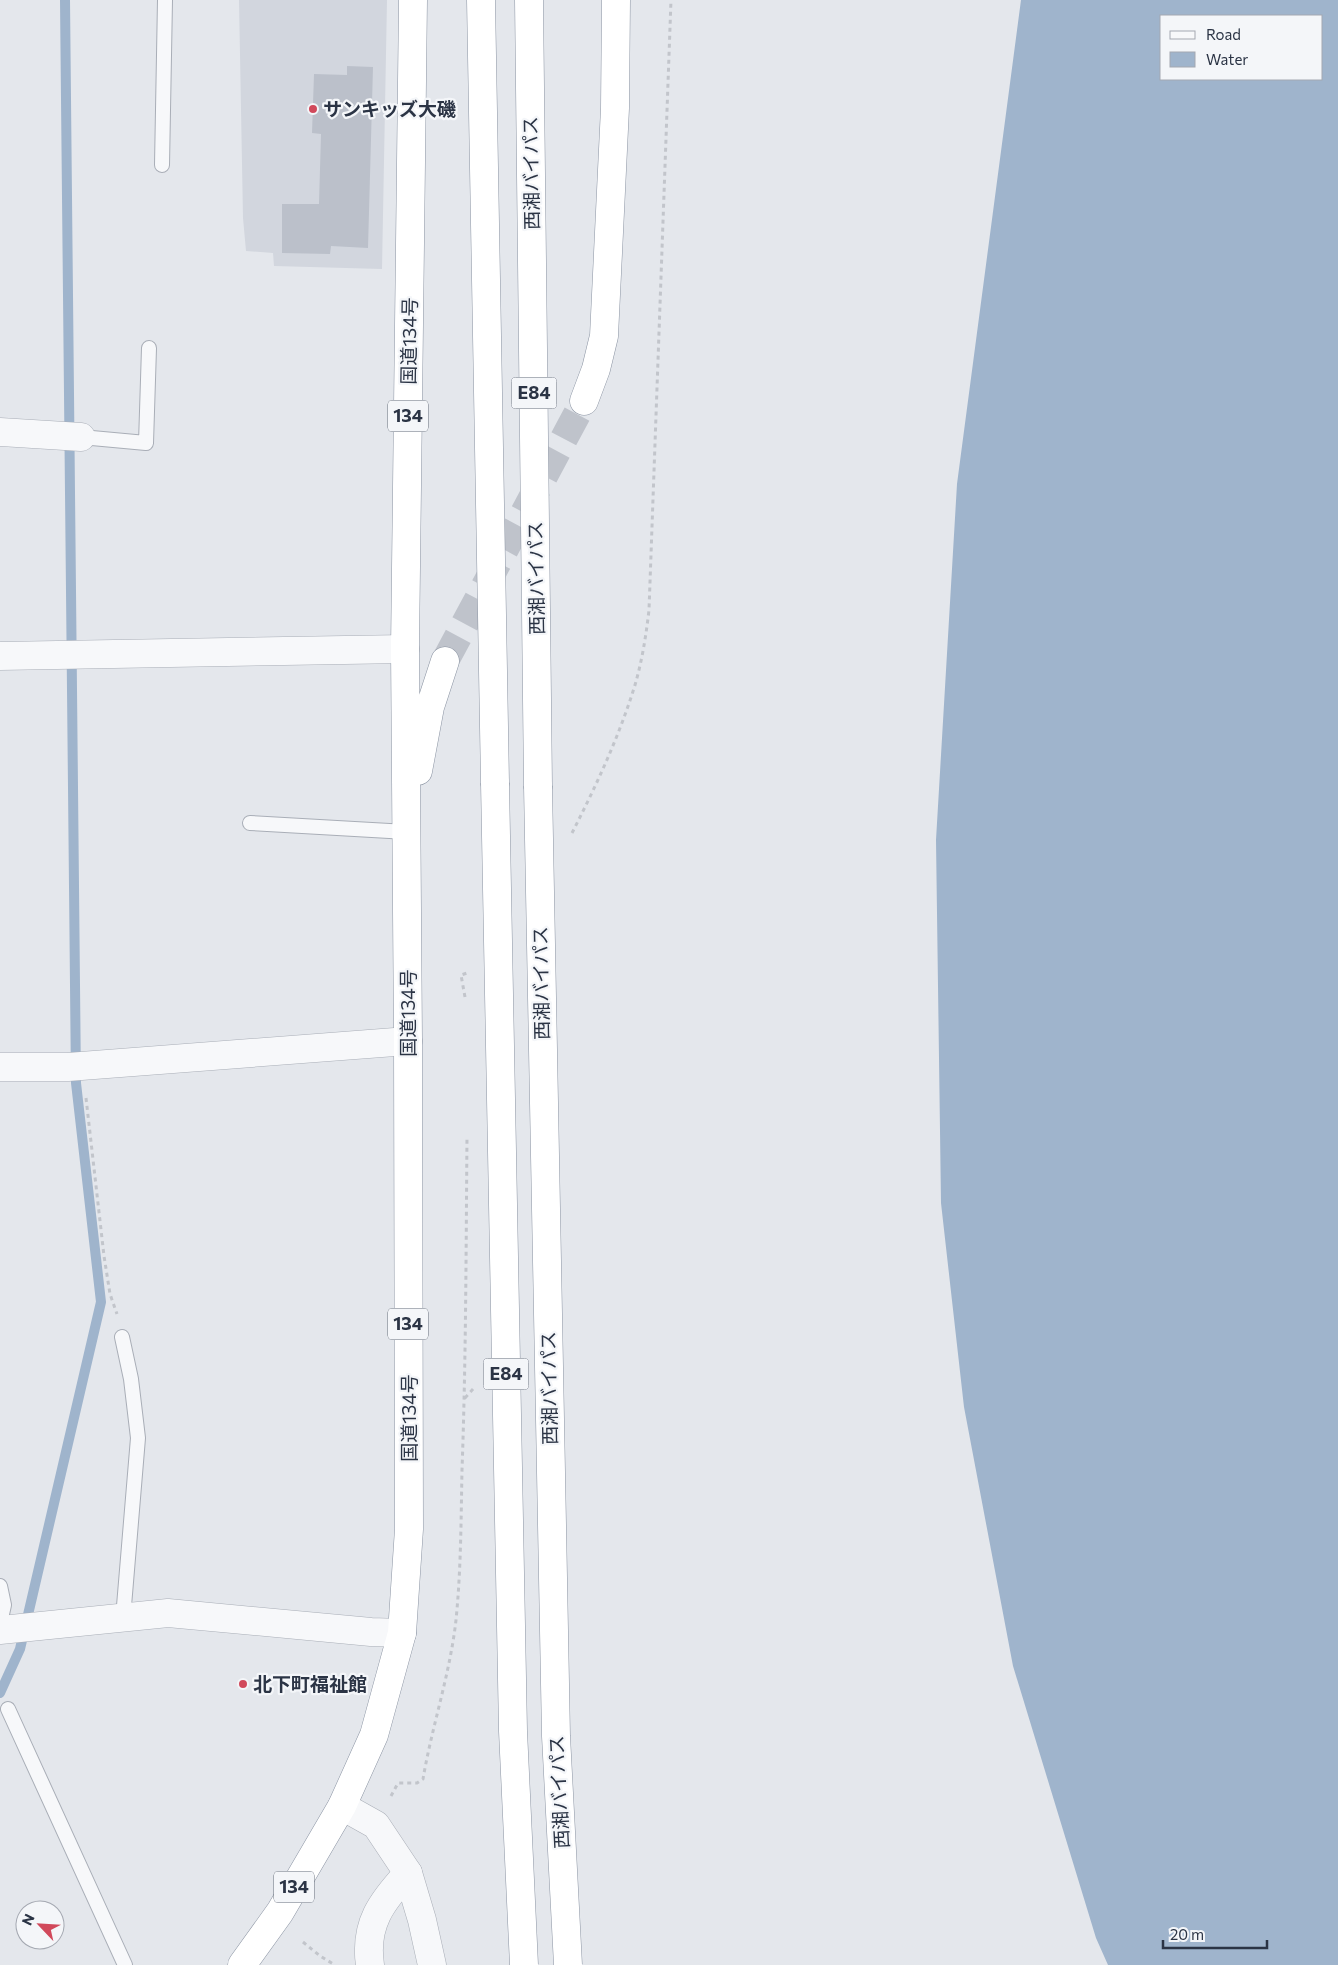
<svg xmlns="http://www.w3.org/2000/svg" width="1338" height="1965" viewBox="0 0 1338 1965" font-family="Commissioner,'Noto Sans JP',sans-serif">
	<style>
		.built { fill: #d2d6de }
		.water { fill: #9fb4cc; fill-rule: evenodd }
		.lines { fill: none; stroke-linecap: round; stroke-linejoin: round }
		.stream { stroke: #9fb4cc; stroke-width: 10 }
		.building { fill: #bbc0ca }
		.trunk-tunnel { stroke: #bfc3cb; stroke-width: 28; stroke-dasharray: 28 14; stroke-linecap: butt }
		.service-casing { stroke: #a9aeb7; stroke-width: 16 }
		.minor-casing { stroke: #a9aeb7; stroke-width: 29 }
		.tertiary-casing { stroke: #a9aeb7; stroke-width: 29 }
		.trunk-casing { stroke: #8b94a3; stroke-width: 29 }
		.motorway-casing { stroke: #8b94a3; stroke-width: 29 }
		.path { stroke: #c2c5cb; stroke-width: 3; stroke-dasharray: 4 4; stroke-linecap: butt }
		.service { stroke: #f7f8fa; stroke-width: 14 }
		.minor { stroke: #f7f8fa; stroke-width: 28 }
		.tertiary { stroke: #f7f8fa; stroke-width: 28 }
		.trunk { stroke: #fff; stroke-width: 28 }
		.motorway { stroke: #fff; stroke-width: 28 }
		.motorway-bridge-casing { stroke: #8b94a3; stroke-width: 29; stroke-linecap: butt }
		.motorway-bridge { stroke: #fff; stroke-width: 28 }
		.poi-dot { fill: #d1495b; stroke: #f4f6f9; stroke-width: 2 }
		.labels { text-anchor: middle; stroke-width: 4.5; stroke-linejoin: round; paint-order: stroke }
		.shield { fill: #f4f6f9; stroke: #676e7b; stroke-width: 1 }
		.shield-label { font-size: 18px; font-weight: bold; fill: #2b3445 }
		.poi-label { font-size: 19px; font-weight: bold; fill: #2b3445; stroke: #f4f6f9; text-anchor: start }
		.street-label { font-size: 19px; fill: #2b3445; stroke: #f4f6f9 }
	</style>
	<rect width="100%" height="100%" fill="#e4e7ec"/>
	<!-- built -->
	<path class="built" d="M239,0H387L382,269L274,266L273,253L246,251L243,218Z"/>
	<!-- water -->
	<path class="water" d="M1021,0H1338V1965H1108L1096,1938L1013,1666L964,1407L941,1203L936,840L957,484ZM1162,16H1322V79H1162Z"/>
	<g class="lines">
		<!-- stream -->
		<path class="stream" d="M0,1693L20,1649L101,1302L76,1083L65,0"/>
	</g>
	<!-- building -->
	<path class="building" d="M347,66L373,67L368,248L331,246L330,254L282,253V204H319L321,134L312,133L314,74L347,75Z"/>
	<g class="lines">
		<!-- trunk-tunnel -->
		<path class="trunk-tunnel" d="M445,661L584,401"/>
		<!-- service casing -->
		<g class="service-casing">
			<path id="service" d="M162,165L165,0
				M81,437L146,443L149,348
				M250,823L407,832
				M122,1337L131,1379L138,1438L123,1618
				M0,1586L4,1605L0,1623
				M8,1709L125,1965"/>
		</g>
		<!-- minor casing -->
		<g class="minor-casing">
			<path id="minor" d="M0,432L81,437
				M0,656L405,649
				M0,1067H68L408,1041
				M0,1630L168,1613L371,1632L402,1633
				M370,1965C364,1924 382,1901 408,1873"/>
		</g>
		<!-- tertiary casing -->
		<g class="tertiary-casing">
			<path id="tertiary" d="M342,1806L376,1825L408,1873L422,1920L432,1965"/>
		</g>
		<!-- trunk casing -->
		<g class="trunk-casing">
			<path id="trunk" d="M584,401L596,369L604,336L615,108L616,0
				M418,771L430,707L445,661
				M242,1965L280,1912L342,1806L374,1735L402,1633L409,1529L408,1041L405,649L413,0"/>
		</g>
		<!-- motorway casing -->
		<g class="motorway-casing">
			<path id="motorway" d="M481,0L495,783
				M529,0L538,786"/>
		</g>
		<!-- path -->
		<path class="path" d="M572,833C596,786 619,737 635,685C642,661 646,636 649,610L671,0
			M465,997L461,975L467,973
			M86,1098L104,1256L110,1294L117,1314
			M465,1398L474,1388
			M391,1796L398,1783H417L423,1779C432,1726 450,1674 456,1620C461,1570 461,1520 462,1470C466,1359 466,1248 467,1137
			M303,1942L320,1956L335,1965"/>
		<!-- service -->
		<use href="#service" class="service"/>
		<!-- minor -->
		<use href="#minor" class="minor"/>
		<!-- tertiary -->
		<use href="#tertiary" class="tertiary"/>
		<!-- trunk -->
		<use href="#trunk" class="trunk"/>
		<!-- motorway -->
		<use href="#motorway" class="motorway"/>
		<!-- motorway-bridge casing -->
		<g class="motorway-bridge-casing">
			<path id="motorway-bridge" d="M495,783L513,1731L524,1965
				M538,786L556,1736L568,1965"/>
		</g>
		<!-- motorway-bridge -->
		<use href="#motorway-bridge" class="motorway-bridge"/>
	</g>
	<!-- markers -->
	<g class="poi-dot">
		<circle cx="313" cy="109" r="5"/>
		<circle cx="243" cy="1684" r="5"/>
	</g>
	<g class="labels">
		<!-- shield labels -->
		<g class="shield">
			<rect x="511.5" y="377.5" width="45" height="31" rx="4"/>
			<rect x="388" y="400.5" width="40" height="31" rx="4"/>
			<rect x="388" y="1308.5" width="40" height="31" rx="4"/>
			<rect x="483.5" y="1358.5" width="45" height="31" rx="4"/>
			<rect x="274" y="1871.5" width="40" height="31" rx="4"/>
		</g>
		<g class="shield-label">
			<text x="534" y="399">E84</text>
			<text x="408" y="422">134</text>
			<text x="408" y="1330">134</text>
			<text x="506" y="1380">E84</text>
			<text x="294" y="1893">134</text>
		</g>
		<!-- poi labels -->
		<g class="poi-label">
			<text x="323" y="116">サンキッズ大磯</text>
			<text x="253" y="1691">北下町福祉館</text>
		</g>
		<!-- street labels -->
		<g class="street-label">
			<text transform="translate(531 173) rotate(-91)" y="7">西湘バイパス</text>
			<text transform="translate(409 341) rotate(-89)" y="7">国道134号</text>
			<text transform="translate(536 578) rotate(-91)" y="7">西湘バイパス</text>
			<text transform="translate(541 983) rotate(-91)" y="7">西湘バイパス</text>
			<text transform="translate(408 1013) rotate(-90)" y="7">国道134号</text>
			<text transform="translate(549 1388) rotate(-91)" y="7">西湘バイパス</text>
			<text transform="translate(409 1418) rotate(-90)" y="7">国道134号</text>
			<text transform="translate(559 1792) rotate(-93)" y="7">西湘バイパス</text>
		</g>
	</g>
	<!-- legend -->
	<rect x="1160" y="15" width="162" height="65" fill="#f4f6f9" stroke="#a4a8b1"/>
	<rect x="1170" y="31" width="25" height="8" fill="#f7f8fa" stroke="#a4a8b1"/>
	<text x="1206" y="40" font-size="15" fill="#2b3445">Road</text>
	<rect x="1170" y="52" width="25" height="15" fill="#9fb4cc" stroke="#a4a8b1"/>
	<text x="1206" y="65" font-size="15" fill="#2b3445">Water</text>
	<!-- north arrow -->
	<g transform="translate(40 1925) rotate(295)"><circle r="24" fill="#f4f6f9" stroke="#a4a8b1"/>
	<path d="M0-4L9 19L0 12L-9 19Z" fill="#d1495b"/>
	<text y="-8" font-size="14" font-weight="bold" text-anchor="middle" fill="#2b3445">N</text>
	</g>
	<!-- scale -->
	<path d="M1163 1940v8h104v-8" fill="none" stroke="#2b3445" stroke-width="2.5"/>
	<text x="1170" y="1940" font-size="15" fill="#2b3445" stroke="#f4f6f9" stroke-width="4" paint-order="stroke">20 m</text>
</svg>
